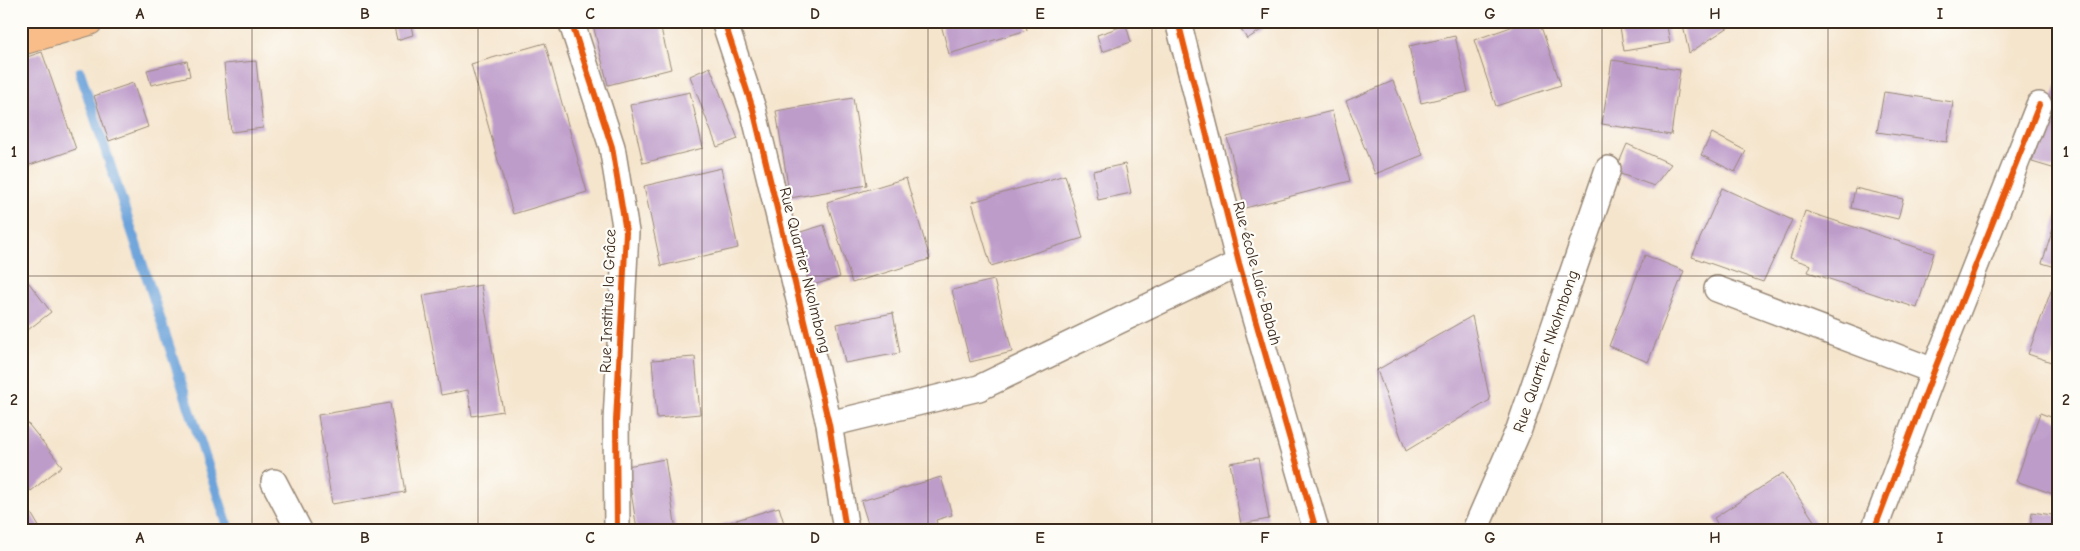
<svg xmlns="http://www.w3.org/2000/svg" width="2080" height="551" viewBox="0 0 2080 551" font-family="'Comic Neue',sans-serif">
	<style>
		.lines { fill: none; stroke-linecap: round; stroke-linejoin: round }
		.stream { stroke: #6ca3da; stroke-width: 10 }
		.building { fill: #be9cca }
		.street-casing { stroke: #988876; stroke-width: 28 }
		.primary-casing { stroke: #988876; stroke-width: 30 }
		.street { stroke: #fff; stroke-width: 25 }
		.primary { stroke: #f8bd89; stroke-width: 28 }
		.cycleway-casing { stroke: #fdfcf7; stroke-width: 9 }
		.cycleway { stroke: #e8590c; stroke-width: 6 }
		.grid { fill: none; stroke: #3b2a1e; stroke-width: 1; stroke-opacity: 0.55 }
		.labels { text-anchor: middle; stroke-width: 4.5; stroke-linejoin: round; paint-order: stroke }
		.street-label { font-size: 16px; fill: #3b2a1e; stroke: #fdfcf7 }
		.neatline { fill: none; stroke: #3b2a1e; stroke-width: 2 }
		.grid-label { font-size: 16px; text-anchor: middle; font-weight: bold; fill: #3b2a1e }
	</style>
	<rect width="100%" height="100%" fill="#fdfcf7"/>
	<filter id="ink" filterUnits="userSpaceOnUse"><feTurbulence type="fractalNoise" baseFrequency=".02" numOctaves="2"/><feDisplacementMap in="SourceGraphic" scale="10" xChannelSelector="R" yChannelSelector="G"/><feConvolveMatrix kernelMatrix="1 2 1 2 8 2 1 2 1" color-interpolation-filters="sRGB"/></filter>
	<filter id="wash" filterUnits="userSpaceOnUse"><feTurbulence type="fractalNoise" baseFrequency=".0096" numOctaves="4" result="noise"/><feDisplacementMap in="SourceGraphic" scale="20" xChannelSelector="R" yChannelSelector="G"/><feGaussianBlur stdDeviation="1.12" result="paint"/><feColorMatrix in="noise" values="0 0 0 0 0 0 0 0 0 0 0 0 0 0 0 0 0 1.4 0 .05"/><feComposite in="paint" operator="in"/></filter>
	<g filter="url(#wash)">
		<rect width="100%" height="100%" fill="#f5e5cd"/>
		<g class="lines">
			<!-- stream -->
			<path class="stream" d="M80,72L229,530"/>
		</g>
		<g id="blocks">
			<!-- building -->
			<path class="building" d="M410,21L413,35L397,40L393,22Z
				M592,21H659L671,69L608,85Z
				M940,21H1025L1027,30L949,54Z
				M1236,21H1275L1247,39Z
				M1528,21H1539L1561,85L1496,106L1474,40Z
				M1619,21H1666L1670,43L1624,51Z
				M1682,21H1738L1689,53Z
				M1126,25L1131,42L1102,52L1097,35Z
				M1455,36L1468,92L1421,103L1409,46Z
				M545,43L587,192L513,214L471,64Z
				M42,52L76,149L21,168V59Z
				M1612,60L1680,70L1671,135L1602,124Z
				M187,61L190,76L151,85L147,70Z
				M256,61L263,128L231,132L224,64Z
				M710,67L738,139L717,147L690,76Z
				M1393,81L1423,155L1375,174L1346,101Z
				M133,83L148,127L109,141L94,96Z
				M2057,84H2059V170L2032,162Z
				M690,92L703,148L643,163L630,105Z
				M1884,92L1953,102L1947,142L1877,132Z
				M853,98L867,185L790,198L776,111Z
				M1332,111L1350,181L1245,208L1227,137Z
				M1712,133L1746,151L1735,172L1701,155Z
				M1627,144L1671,164L1654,186L1615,172Z
				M1125,164L1131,193L1098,200L1093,171Z
				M721,168L738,248L661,266L644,186Z
				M1065,175L1083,238L991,266L972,202Z
				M906,178L930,259L852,283L827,202Z
				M1722,188L1792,220L1763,282L1692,257Z
				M1855,188L1903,199L1898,219L1851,208Z
				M1805,211L1934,253L1917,308L1808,272L1811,265L1790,258Z
				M2058,213H2059V268L2042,263Z
				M824,225L840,277L799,289L784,237Z
				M1645,255L1684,271L1648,362L1609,346Z
				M994,280L1012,352L970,362L952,290Z
				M29,283L51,312L24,333L21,329V289Z
				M481,285L503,411L472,416L468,390L441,395L423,295Z
				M2051,291L2059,294V340L2051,362L2028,354Z
				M893,313L900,353L845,363L837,324Z
				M1472,316L1490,400L1406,451L1377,370Z
				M695,357L700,414L657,418L652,360Z
				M390,403L405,492L332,504L318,415Z
				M2040,413L2059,420V496L2016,481Z
				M21,415L62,466L31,491L21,479Z
				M1258,458L1269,519L1241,524L1230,463Z
				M665,459L676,530H637L627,466Z
				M1783,473L1820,530H1721L1714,518Z
				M941,477L952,515L936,520L939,530H870L861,501Z
				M779,507L786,530H718L717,526Z
				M2032,512L2059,516V530H2030Z
				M31,513L41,530H21V519Z"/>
		</g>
	</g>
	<g filter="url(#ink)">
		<use href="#blocks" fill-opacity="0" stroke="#988876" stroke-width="1"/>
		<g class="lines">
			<!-- street casing -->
			<g class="street-casing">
				<path id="street" d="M571,21L612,147L626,232L616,421L617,530
					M724,21L753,109L829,424L846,530
					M1178,21L1239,263L1316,530
					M1717,289L1934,371
					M829,424L979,388L1239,263
					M274,482L299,530
					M1475,530L1519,429L1608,169
					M1874,530L1934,371L2039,105"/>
			</g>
			<!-- primary casing -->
			<g class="primary-casing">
				<path id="primary" d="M21,41L89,21"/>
			</g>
			<!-- street -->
			<use href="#street" class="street"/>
			<!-- primary -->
			<use href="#primary" class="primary"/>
			<!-- cycleway casing -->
			<g class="cycleway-casing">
				<path id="cycleway" d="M571,21L612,147L626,232L616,421L617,530
					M724,21L753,109L829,424L846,530
					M1178,21L1239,263L1316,530
					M1874,530L1934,371L2039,105"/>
			</g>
			<!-- cycleway -->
			<use href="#cycleway" class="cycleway"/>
		</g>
	</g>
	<!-- grid -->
	<path class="grid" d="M252,21V530M478,21V530M702,21V530M928,21V530M1152,21V530M1378,21V530M1602,21V530M1828,21V530M21,276H2059"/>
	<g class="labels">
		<!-- street labels -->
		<g class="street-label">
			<text transform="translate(806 270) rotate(76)" y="6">Rue Quartier Nkolmbong</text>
			<text transform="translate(1258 273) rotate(75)" y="6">Rue école Laic Babah</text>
			<text transform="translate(607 301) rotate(-88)" y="6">Rue Institus la Grâce</text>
			<text transform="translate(1545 351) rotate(-71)" y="6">Rue Quartier Nkolmbong</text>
		</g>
	</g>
	<!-- margin -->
	<rect width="2080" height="551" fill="none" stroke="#fdfcf7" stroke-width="55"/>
	<rect x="28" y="28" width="2024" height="496" class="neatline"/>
	<g class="grid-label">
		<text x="140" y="19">A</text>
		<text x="365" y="19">B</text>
		<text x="590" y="19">C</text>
		<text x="815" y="19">D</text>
		<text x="1040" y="19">E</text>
		<text x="1265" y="19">F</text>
		<text x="1490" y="19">G</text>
		<text x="1715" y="19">H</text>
		<text x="1940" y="19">I</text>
		<text x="14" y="157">1</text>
		<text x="2066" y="157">1</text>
		<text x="14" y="405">2</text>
		<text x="2066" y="405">2</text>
		<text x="140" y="543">A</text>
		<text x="365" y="543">B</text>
		<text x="590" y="543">C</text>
		<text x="815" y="543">D</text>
		<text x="1040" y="543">E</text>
		<text x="1265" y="543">F</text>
		<text x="1490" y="543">G</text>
		<text x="1715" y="543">H</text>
		<text x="1940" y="543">I</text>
	</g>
</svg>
